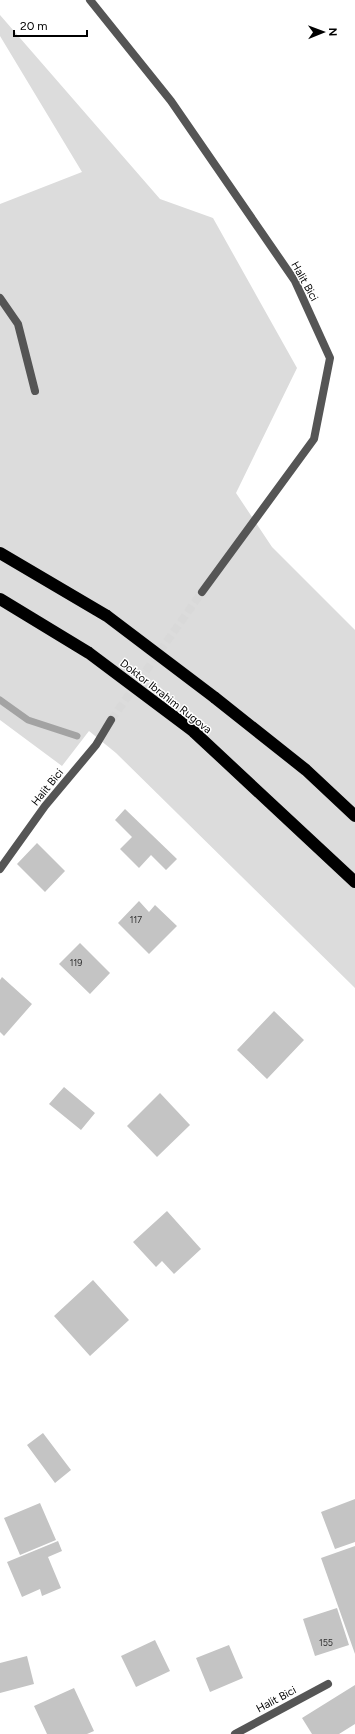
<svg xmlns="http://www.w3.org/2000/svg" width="355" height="1734" viewBox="0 0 355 1734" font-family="Figtree,sans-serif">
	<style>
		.green { fill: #dcdcdc }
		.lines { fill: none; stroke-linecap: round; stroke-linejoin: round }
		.stream { stroke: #a3a3a3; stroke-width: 7 }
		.building { fill: #c4c4c4 }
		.street-tunnel { stroke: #d9d9d9; stroke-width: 8; stroke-dasharray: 8 4; stroke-linecap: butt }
		.highway-casing { stroke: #dbdbdb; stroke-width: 13 }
		.street { stroke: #555; stroke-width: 8 }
		.highway { stroke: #000; stroke-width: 12 }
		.highway-bridge-casing { stroke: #dbdbdb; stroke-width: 13; stroke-linecap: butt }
		.highway-bridge { stroke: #000; stroke-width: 12 }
		.labels { text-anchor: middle; stroke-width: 3; stroke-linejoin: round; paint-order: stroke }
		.number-label { font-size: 9px; fill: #313131 }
		.street-label { font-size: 11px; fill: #000; stroke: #fff }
	</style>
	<rect width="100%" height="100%" fill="#fff"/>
	<!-- green -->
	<path class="green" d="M0,15L160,199L213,218L297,368L236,493L272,547L355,630V988L116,753L89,731L62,766L0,720V204L82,172L0,36Z"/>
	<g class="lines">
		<!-- stream -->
		<path class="stream" d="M0,700L28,720L77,736"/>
	</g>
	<!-- building -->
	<path class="building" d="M125,809L177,859L166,870L151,855L139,868L120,849L132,837L115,820Z
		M37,843L65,871L45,892L17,864Z
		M139,901L149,912L155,905L177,926L149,954L118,923Z
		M80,943L110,973L90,994L59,964Z
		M2,977L32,1004L4,1036L0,1032V980Z
		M274,1011L304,1040L267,1079L237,1050Z
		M64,1087L95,1113L81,1130L49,1104Z
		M160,1093L190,1125L157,1157L127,1126Z
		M167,1211L201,1249L174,1274L162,1261L156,1267L133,1242Z
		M93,1280L129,1320L90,1356L54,1316Z
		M43,1433L71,1470L55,1483L27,1445Z
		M355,1499V1542L335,1549L321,1512Z
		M40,1503L56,1540L20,1555L4,1518Z
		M58,1541L62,1551L48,1557L61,1588L42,1596L40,1589L22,1597L7,1562Z
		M355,1546V1654L321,1558Z
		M337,1608L349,1645L315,1656L303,1619Z
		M155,1640L170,1671L136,1687L121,1656Z
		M229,1645L243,1678L210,1692L196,1658Z
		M27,1656L34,1684L0,1693V1663Z
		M355,1685V1724L339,1734H312L302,1718Z
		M74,1688L94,1731L87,1734H47L34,1706Z"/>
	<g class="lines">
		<!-- street-tunnel -->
		<path class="street-tunnel" d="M111,720L202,592"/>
		<!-- highway casing -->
		<g class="highway-casing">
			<path id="highway" d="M0,553L107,616
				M0,599L89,653
				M214,697L306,770L355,816
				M193,731L355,882"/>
		</g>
		<!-- street -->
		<path class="street" d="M90,0L171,101L295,281L330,358L314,439L202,592
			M0,298L18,324L35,391
			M0,869L45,806L96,745L111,720
			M235,1734L328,1684"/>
		<!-- highway -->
		<use href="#highway" class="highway"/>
		<!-- highway-bridge casing -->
		<g class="highway-bridge-casing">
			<path id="highway-bridge" d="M107,616L214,697
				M89,653L193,731"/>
		</g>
		<!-- highway-bridge -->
		<use href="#highway-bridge" class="highway-bridge"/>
	</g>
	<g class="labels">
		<!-- number labels -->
		<g class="number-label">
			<text x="136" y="923">117</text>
			<text x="76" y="966">119</text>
			<text x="326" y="1646">155</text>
		</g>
		<!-- street labels -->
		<g class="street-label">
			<text transform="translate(305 281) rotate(61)" y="4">Halit Bici</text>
			<text transform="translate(166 696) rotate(38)" y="4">Doktor Ibrahim Rugova</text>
			<text transform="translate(47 787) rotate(-51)" y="4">Halit Bici</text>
			<text transform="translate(276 1699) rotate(-28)" y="4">Halit Bici</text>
		</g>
	</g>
	<!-- north arrow -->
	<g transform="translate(323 32) rotate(89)" stroke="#ffffff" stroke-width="3" paint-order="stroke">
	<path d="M0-3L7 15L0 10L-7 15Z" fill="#000000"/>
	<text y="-6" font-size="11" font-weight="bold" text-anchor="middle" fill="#000000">N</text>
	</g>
	<!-- scale -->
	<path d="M14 30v6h73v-6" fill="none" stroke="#000000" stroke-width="2"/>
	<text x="20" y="30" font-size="12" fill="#000000" stroke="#ffffff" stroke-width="3" paint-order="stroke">20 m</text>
</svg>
